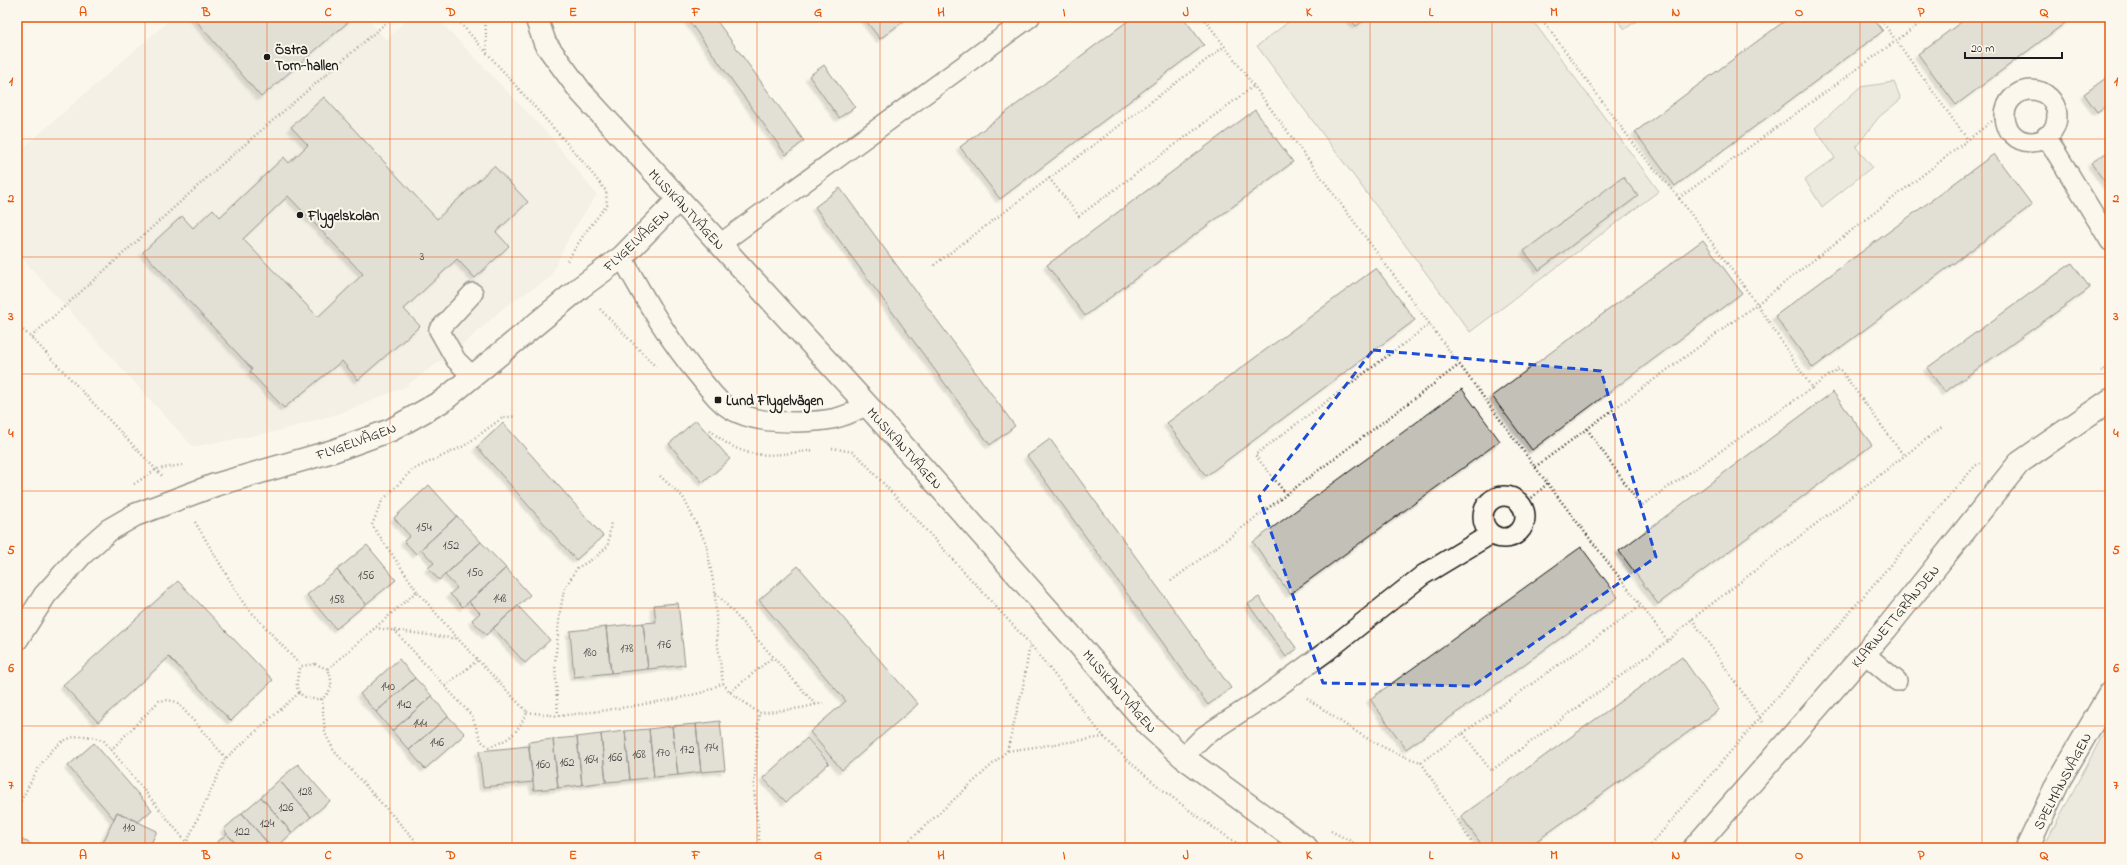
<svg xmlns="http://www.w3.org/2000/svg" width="2127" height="865" viewBox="0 0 2127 865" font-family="'Indie Flower',sans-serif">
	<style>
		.built { fill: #eae6dc }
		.green { fill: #dad7ce; stroke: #7b7a75 }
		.building { fill: #c3c0b8; stroke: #1c1c1c; fill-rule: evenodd; filter: url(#shadow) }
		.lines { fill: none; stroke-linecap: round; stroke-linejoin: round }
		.lane-casing { stroke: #1c1c1c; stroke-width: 22 }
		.street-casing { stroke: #1c1c1c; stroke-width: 25 }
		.secondary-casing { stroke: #1c1c1c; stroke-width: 25 }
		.path { stroke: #1c1c1c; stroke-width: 2.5; stroke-dasharray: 1 3; stroke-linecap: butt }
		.lane { stroke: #fbf7ec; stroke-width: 19 }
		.street { stroke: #fbf7ec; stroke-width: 22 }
		.secondary { stroke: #fbf7ec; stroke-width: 22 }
		.marked { fill: none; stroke: #1d4ed8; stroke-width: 3; stroke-dasharray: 8 5; stroke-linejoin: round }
		.grid { fill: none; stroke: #e8590c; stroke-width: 1; stroke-opacity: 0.55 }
		.poi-dot { fill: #1c1c1c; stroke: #fbf7ec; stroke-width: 1.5 }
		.labels { text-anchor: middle; stroke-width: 4; stroke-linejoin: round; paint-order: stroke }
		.number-label { font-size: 12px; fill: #464543 }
		.poi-label { font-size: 14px; font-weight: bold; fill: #1c1c1c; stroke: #fbf7ec; text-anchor: start }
		.street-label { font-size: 14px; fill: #1c1c1c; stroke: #fbf7ec }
		.neatline { fill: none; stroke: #e8590c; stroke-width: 1.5 }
		.grid-label { font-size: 13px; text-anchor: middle; font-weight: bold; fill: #e8590c }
	</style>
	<defs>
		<filter id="shadow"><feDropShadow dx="-3.5" dy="3.5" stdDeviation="1" flood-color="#0004"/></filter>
	</defs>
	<rect width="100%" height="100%" fill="#fbf7ec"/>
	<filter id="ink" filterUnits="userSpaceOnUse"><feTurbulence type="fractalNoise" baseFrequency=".025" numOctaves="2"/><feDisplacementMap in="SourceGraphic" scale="8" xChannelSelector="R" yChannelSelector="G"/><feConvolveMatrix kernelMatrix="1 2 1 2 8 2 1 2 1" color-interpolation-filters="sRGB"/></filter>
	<g filter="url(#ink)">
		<!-- built -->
		<path class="built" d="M173,17H366L386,40L409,17H436L551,137L597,195L570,235L550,278L507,305L466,342L405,387L341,413L279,431L193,447L17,253V153Z"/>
		<!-- green -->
		<path class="green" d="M1295,17H1530L1659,191L1470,332L1257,46Z
			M1614,17H1642L1625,29Z
			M1894,82L1901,99L1879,117L1856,147L1872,167L1822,207L1805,180L1835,158L1815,128L1860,87Z
			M2110,721V848H2043Z"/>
		<!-- building -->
		<path class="building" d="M193,17H354L261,97Z
			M686,17H714L804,141L786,155Z
			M863,17H909L880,39Z
			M1133,17H1183L1204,45L1000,199L960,147Z
			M1349,17H1369L1356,26Z
			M1790,17H1872L1883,31L1675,186L1635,132Z
			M1968,17H2073L1956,105L1918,54Z
			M824,65L855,107L839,118L809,76Z
			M2110,75V103L2097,112L2084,94Z
			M324,97L437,219L494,166L528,202L496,232L509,246L475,278L457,259L404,309L420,326L358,380L342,361L284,408L250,372L252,369L143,252L182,216L193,228L213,209L220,217L284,157L289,163L308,145L291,127ZM288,196L363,274L318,317L243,239Z
			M1255,110L1293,162L1085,316L1047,265Z
			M2106,153L2110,159V189L2091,163Z
			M1994,154L2032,205L1813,368L1775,316Z
			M1623,177L1638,196L1539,270L1524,251Z
			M840,188L1015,426L990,445L815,207Z
			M1703,240L1742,293L1532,450L1492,396Z
			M2072,263L2090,288L1945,392L1927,368Z
			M1376,268L1415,320L1206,476L1167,423Z
			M1462,389L1500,441L1290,594L1253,542Z
			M1833,392L1872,445L1658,604L1619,551Z
			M696,420L730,459L703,483L669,444Z
			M503,423L603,536L576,560L477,447Z
			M1050,439L1231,688L1208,705L1027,456Z
			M429,485L457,516L416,554L404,541L410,536L394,518Z
			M457,516L481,542L439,580L428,568L434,563L421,549Z
			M481,542L506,568L463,607L450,594L457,588L445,575Z
			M367,545L396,580L366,604L337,570Z
			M1581,547L1618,597L1406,749L1370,699Z
			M798,566L918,704L842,770L810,732L846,701L759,600Z
			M506,568L530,595L486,635L472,620L480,613L469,602Z
			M337,570L366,604L336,629L307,595Z
			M178,581L273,680L231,721L169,657L98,722L63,685Z
			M1259,597L1297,649L1286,657L1248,604Z
			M678,603L685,665L648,669L643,623L656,622L654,605Z
			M518,606L550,640L525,663L493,628Z
			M643,623L648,669L611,673L606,627Z
			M606,627L611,673L574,677L570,631Z
			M1682,657L1719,710L1527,848H1484L1461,816Z
			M399,659L415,678L376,712L360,694Z
			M415,678L432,696L392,731L376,712Z
			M432,696L448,716L409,750L392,731Z
			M448,716L465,734L425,769L409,750Z
			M720,721L725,770L701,772L696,724Z
			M696,724L701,772L678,775L672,726Z
			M672,726L678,775L654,777L649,729Z
			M649,729L654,777L630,780L625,731Z
			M625,731L630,780L606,782L601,734Z
			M601,734L606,782L582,785L577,737Z
			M577,737L582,785L558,788L553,739Z
			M807,738L829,763L786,802L763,778Z
			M553,739L558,788L534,790L528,742Z
			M94,743L152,810L138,822L117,812L114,819L68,766Z
			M529,746L533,782L483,787L479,751Z
			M298,764L330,801L311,817L279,780Z
			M279,780L311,817L292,833L261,797Z
			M261,797L292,833L276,848H272L242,813Z
			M117,812L157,831L149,848L101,847Z
			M242,813L272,848H240L227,834L224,829Z
			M227,834L240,848H210Z
			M20,838L38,848H17Z"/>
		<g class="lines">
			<!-- lane casing -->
			<g class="lane-casing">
				<path id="lane" d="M2005 116a26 26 0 1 1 52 0a26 26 0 1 1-52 0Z
					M2046,136L2110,241
					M720,244L1030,17
					M622,257C645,300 669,341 701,379C710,390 718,402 730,409C751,421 774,422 797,422C827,421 840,420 867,405
					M473,293L439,330L456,360L473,377
					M1483 517a21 21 0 1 1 42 0a21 21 0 1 1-42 0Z
					M1865,654L1897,681
					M1183,757L1204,736L1261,699L1327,651L1423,575L1491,534"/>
			</g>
			<!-- street casing -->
			<g class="street-casing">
				<path id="street" d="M536,17L545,43L581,92L867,405L1068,632L1149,726L1183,757L1307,848
					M17,639L45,595L82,554L109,530L135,515L215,485L333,451L391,430L444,400L581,287L622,257L678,200
					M1694,848L1886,629L2019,463L2110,400"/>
			</g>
			<!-- secondary casing -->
			<g class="secondary-casing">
				<path id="secondary" d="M2027,848L2058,782L2110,693"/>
			</g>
			<!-- path -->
			<path class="path" d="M455,17L579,157L606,191L607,205L585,233L567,261
				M485,17L487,52
				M1203,17L1535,467L1668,641L1692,619L1942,427
				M1540,17L1636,147L1679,198L1929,17
				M1879,17L1968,140
				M1049,178L1079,216L1254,86
				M934,265L1225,46
				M600,309L656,367
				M17,325L31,337L162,476
				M31,337L221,165L393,17
				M2101,372L2110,366
				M1812,388L1839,368L1904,456
				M1587,429L1641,506L1812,388L1757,304L1679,198
				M710,430C744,462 771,456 814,450
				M832,448L853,452L863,461L1030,644
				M1535,467L1757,304L2005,111
				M660,476L683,497L706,543L715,592L717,639L723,683L730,692L759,713
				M134,484L157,469L182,465
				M1286,494L1255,455L1430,324
				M1523,506L1548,483
				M195,522L244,604L301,666
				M1171,581L1459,365
				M417,591L372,525L382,501L412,470L464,446L502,418L516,416
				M716,593L815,704
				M1692,619L1764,724
				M394,630L472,716L481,741L489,747C512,739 517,733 527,712L458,639
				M315,664L328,669C333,682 333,690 322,699C297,700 292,689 301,666Z
				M328,669L417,591L458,639L376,628
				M445,686L478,660
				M730,692L773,657
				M1307,698C1342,723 1379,750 1421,762L1475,848
				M322,699L325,733L334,751L414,839L417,848
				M527,712L558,716L608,710L675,699L704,692L723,683
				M558,716L555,663L560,612L564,590L577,568L596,557L608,546L611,521
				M1463,733L1642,605
				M1104,737C1146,780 1194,815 1244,848
				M111,750L159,701L168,700L177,702L226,758
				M1421,762L1463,733L1491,771L1668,641
				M17,808C36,774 55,719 104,741L187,843
				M1331,831L1364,848
				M184,848L226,758L299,693
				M760,848L754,789L759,713L801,708L823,703
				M901,848L1007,751L1023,687L1030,644L1104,737L1007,751
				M1648,848L1975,466L1982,462"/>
			<!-- lane -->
			<use href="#lane" class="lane"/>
			<!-- street -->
			<use href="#street" class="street"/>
			<!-- secondary -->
			<use href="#secondary" class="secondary"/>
		</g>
	</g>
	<!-- marked area -->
	<path d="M0 0H2127V865H0ZM1373,350L1601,371L1656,557L1473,686L1323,683L1259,497Z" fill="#fbf7ec" fill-opacity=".55" fill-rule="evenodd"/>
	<path class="marked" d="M1373,350L1601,371L1656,557L1473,686L1323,683L1259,497Z"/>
	<!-- grid -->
	<path class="grid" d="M145,17V848M267,17V848M390,17V848M512,17V848M635,17V848M757,17V848M880,17V848M1002,17V848M1125,17V848M1247,17V848M1370,17V848M1492,17V848M1615,17V848M1737,17V848M1860,17V848M1982,17V848M17,139H2110M17,257H2110M17,374H2110M17,491H2110M17,608H2110M17,726H2110"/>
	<!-- markers -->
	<g class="poi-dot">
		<circle cx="267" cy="57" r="4"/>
		<circle cx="300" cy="215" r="4"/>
		<rect x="714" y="396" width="8" height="8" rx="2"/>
	</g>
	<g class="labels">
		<!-- number labels -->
		<g class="number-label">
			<text x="422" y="260">3</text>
			<text x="424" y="531">154</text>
			<text x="451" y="549">152</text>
			<text x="475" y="576">150</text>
			<text x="366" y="579">156</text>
			<text x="500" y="602">148</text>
			<text x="337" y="603">158</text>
			<text x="664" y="648">176</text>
			<text x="627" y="652">178</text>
			<text x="590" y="656">180</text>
			<text x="388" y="690">140</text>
			<text x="404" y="708">142</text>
			<text x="420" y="727">144</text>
			<text x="437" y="746">146</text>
			<text x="711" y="751">174</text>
			<text x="687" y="753">172</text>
			<text x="663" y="756">170</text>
			<text x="639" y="758">168</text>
			<text x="615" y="761">166</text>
			<text x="591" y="763">164</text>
			<text x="567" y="766">162</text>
			<text x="543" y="768">160</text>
			<text x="305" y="795">128</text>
			<text x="286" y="811">126</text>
			<text x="267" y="827">124</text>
			<text x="129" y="831">110</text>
			<text x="242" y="835">122</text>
		</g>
		<!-- poi labels -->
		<g class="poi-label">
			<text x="275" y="54">Östra<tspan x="275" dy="16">Torn-hallen</tspan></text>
			<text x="308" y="220">Flygelskolan</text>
			<text x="726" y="405">Lund Flygelvägen</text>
		</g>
		<!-- street labels -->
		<g class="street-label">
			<text transform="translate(687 209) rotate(47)" y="5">MUSIKANTVÄGEN</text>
			<text transform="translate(636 240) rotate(-43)" y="5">FLYGELVÄGEN</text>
			<text transform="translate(356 441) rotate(-20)" y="5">FLYGELVÄGEN</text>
			<text transform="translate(905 448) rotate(48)" y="5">MUSIKANTVÄGEN</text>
			<text transform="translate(1895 616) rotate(-50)" y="5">KLARINETTGRÄNDEN</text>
			<text transform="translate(1120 691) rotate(49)" y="5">MUSIKANTVÄGEN</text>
			<text transform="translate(2062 781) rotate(-62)" y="5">SPELMANSVÄGEN</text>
		</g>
	</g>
	<!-- margin -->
	<rect width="2127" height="865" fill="none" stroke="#fbf7ec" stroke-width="44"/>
	<!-- scale -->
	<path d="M1965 52v6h97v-6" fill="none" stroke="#1c1c1c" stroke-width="2"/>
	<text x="1971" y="52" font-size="12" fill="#1c1c1c" stroke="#fbf7ec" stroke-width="3" paint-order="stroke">20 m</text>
	<rect x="22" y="22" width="2083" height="821" class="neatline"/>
	<g class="grid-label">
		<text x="83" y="16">A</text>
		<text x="206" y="16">B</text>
		<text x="328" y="16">C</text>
		<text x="451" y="16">D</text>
		<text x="573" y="16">E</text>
		<text x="696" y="16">F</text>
		<text x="818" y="16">G</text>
		<text x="941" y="16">H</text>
		<text x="1064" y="16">I</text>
		<text x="1186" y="16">J</text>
		<text x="1309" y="16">K</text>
		<text x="1431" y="16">L</text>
		<text x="1554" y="16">M</text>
		<text x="1676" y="16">N</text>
		<text x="1799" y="16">O</text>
		<text x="1921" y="16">P</text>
		<text x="2044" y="16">Q</text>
		<text x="11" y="85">1</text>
		<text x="2116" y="85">1</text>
		<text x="11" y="202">2</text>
		<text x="2116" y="202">2</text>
		<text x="11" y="320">3</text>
		<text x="2116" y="320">3</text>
		<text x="11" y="437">4</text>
		<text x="2116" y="437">4</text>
		<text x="11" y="554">5</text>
		<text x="2116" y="554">5</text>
		<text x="11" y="672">6</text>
		<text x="2116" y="672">6</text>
		<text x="11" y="789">7</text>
		<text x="2116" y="789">7</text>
		<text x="83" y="859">A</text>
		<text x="206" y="859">B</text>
		<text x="328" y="859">C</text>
		<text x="451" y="859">D</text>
		<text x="573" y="859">E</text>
		<text x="696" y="859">F</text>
		<text x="818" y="859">G</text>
		<text x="941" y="859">H</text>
		<text x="1064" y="859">I</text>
		<text x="1186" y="859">J</text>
		<text x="1309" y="859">K</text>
		<text x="1431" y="859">L</text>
		<text x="1554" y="859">M</text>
		<text x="1676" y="859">N</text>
		<text x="1799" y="859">O</text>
		<text x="1921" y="859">P</text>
		<text x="2044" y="859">Q</text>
	</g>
</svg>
